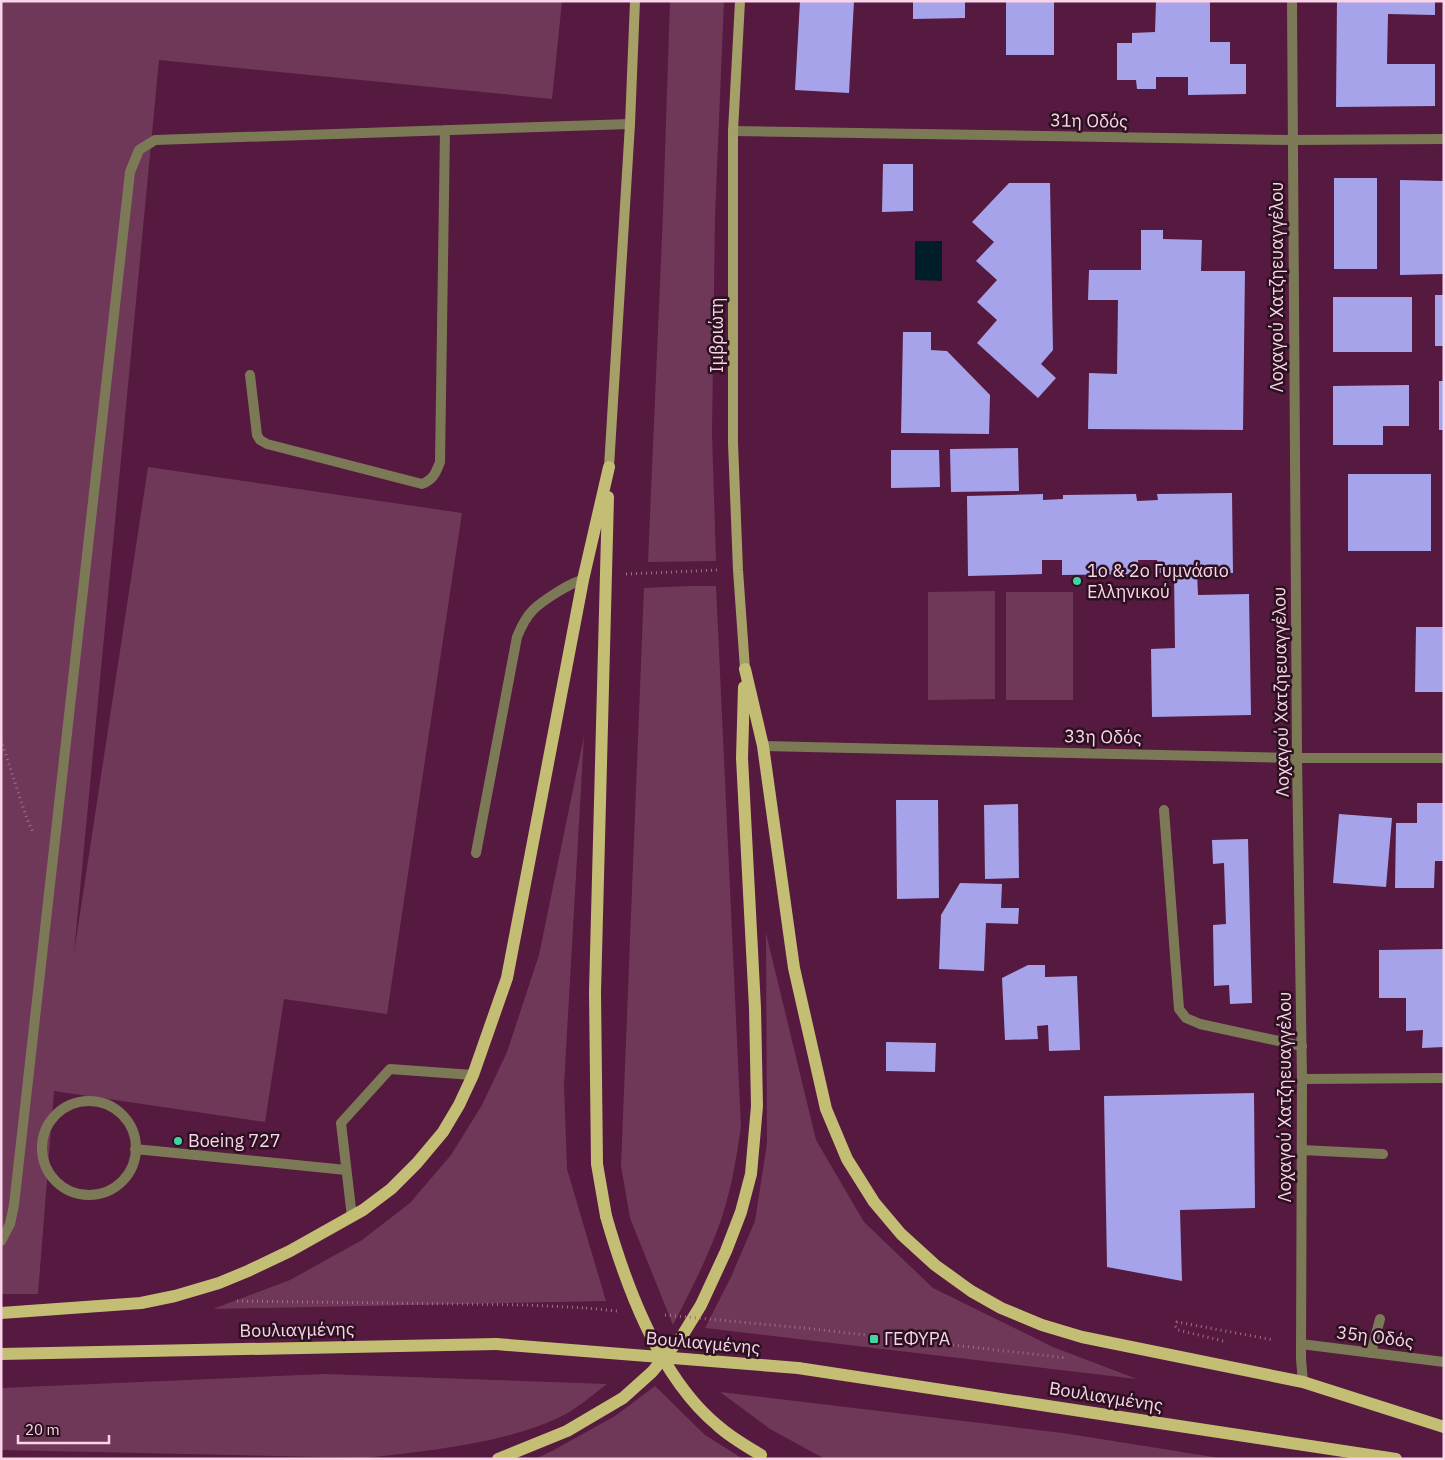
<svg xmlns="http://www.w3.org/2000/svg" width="1445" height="1460" viewBox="0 0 1445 1460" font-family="'IBM Plex Sans',sans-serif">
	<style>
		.green { fill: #6f3858 }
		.water { fill: #001e2a }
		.building { fill: #a6a3ea }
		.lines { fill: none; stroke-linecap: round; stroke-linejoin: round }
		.path { stroke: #a16e8c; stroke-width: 3; stroke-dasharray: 1 4; stroke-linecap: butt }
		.lane { stroke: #7c7a56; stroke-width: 10 }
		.street { stroke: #7c7a56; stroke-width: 10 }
		.secondary { stroke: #a4a067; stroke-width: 10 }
		.primary { stroke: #c3be74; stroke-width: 12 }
		.path-bridge { stroke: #a16e8c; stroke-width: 3; stroke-dasharray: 1 4; stroke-linecap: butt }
		.primary-bridge { stroke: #c3be74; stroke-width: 12 }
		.poi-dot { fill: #41d4a1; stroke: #2c1121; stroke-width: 2 }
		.labels { text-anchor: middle; stroke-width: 5; stroke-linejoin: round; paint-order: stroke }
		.street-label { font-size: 18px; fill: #fad4e8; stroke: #2c1121 }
		.poi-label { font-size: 18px; fill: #fad4e8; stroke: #2c1121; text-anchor: start }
	</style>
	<rect width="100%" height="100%" fill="#56193f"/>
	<!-- green -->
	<path class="green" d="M1,1H562L552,99L159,60L74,953L148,467L462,513L387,1014L284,999L265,1122L54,1091L38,1294H1Z
		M670,1H724L715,216L712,434L716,561L648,562L663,213Z
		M689,586H716L741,1127C736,1161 730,1198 717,1231C705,1263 689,1294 673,1325L630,1218L621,1166L644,588Z
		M995,591V699L928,700V592Z
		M1006,592H1073V700H1006Z
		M584,736L564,1085L567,1169L606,1301L213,1309L290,1280L362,1240L410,1203L451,1155L482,1105L507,1052L539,955Z
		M766,933L816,1140L864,1222L933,1288L1053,1347L1137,1379L705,1328L731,1277L755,1221L767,1143Z
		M325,1374L607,1384C594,1394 580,1406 566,1414C511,1443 427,1451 364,1458L1,1450V1388Z
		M655,1386L705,1435L743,1459H535L552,1451L615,1416Z
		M720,1392L1063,1433L1226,1459H825L770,1429Z"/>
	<!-- water -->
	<path class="water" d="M915,241H942V281L915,280Z"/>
	<!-- building -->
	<path class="building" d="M800,1H854L849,93L795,90Z
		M913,1H965V18L913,19Z
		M1006,1H1054V55H1006Z
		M1156,1H1210V42H1230V64H1246V94L1188,95V77H1156V89H1137L1136,80H1117V43H1132V33L1155,32Z
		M1337,1H1435V15L1388,14L1387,64H1435V106L1336,107Z
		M883,164H913V211L882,212Z
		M1334,178H1377V269H1334Z
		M1400,180L1444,181V274L1400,275Z
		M1009,183H1050L1053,350L1041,364L1056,378L1038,398L977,343L997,320L977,302L997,280L976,261L994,242L972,222Z
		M1141,230H1163V239L1202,240L1201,271H1245L1243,430L1088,429L1089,373L1117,374L1118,300H1088L1089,270H1141Z
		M1435,295H1444V346H1435Z
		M1333,297H1412V352H1333Z
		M903,332H931V350L947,351L990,395L989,434L901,433Z
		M1439,381H1444V430H1439Z
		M1409,385V426H1383V445H1333V386Z
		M1018,448L1019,491L951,492L950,449Z
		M891,450H939L940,487L891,488Z
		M1348,474H1431V551H1348Z
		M1232,493L1233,573H1197L1198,595L1249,594L1251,715L1152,717L1151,649L1175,648L1174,573H1158L1157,560H1138L1139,574L1062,575V560H1042V574L968,576L967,496L1043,494V500L1063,499V495L1136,494L1137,501L1158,500L1157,494Z
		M1416,627H1444V692H1415Z
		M896,800H938L939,898L897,899Z
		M1417,803H1444V861H1435L1434,888H1395L1396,823H1417Z
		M1018,804L1019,878L985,879L984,805Z
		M1339,814L1392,818L1386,887L1333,883Z
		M1248,839L1252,1003L1230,1004L1229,985L1214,986L1213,925L1226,924L1224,863L1213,864L1212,840Z
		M960,883L1002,884L1001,908H1019L1018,924L986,923L984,971L939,969L941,915Z
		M1444,949V1047L1422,1048L1423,1030L1406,1031V998H1379V950Z
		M1028,965H1045V977L1077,976L1080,1050L1049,1051L1048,1025L1037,1026L1038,1039L1005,1040L1002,978Z
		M886,1042L936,1043L935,1072L886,1071Z
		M1254,1093L1255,1208L1180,1210L1182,1281L1107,1267L1104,1096Z"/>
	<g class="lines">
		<!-- path -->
		<path class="path" d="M626,574L718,570
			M1,740L27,819L34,834
			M237,1301L526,1305L586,1308
			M804,1328L1067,1358
			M1223,1341L1178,1330L1175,1326L1177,1322L1274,1340"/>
		<!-- lane -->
		<path class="lane" d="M250,375L257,435L260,440L267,444L422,484C434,479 436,472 440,462L445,130
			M1164,810L1179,1009L1186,1018L1200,1024L1302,1046
			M476,853L517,637C521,627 525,618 533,610C542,601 571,582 583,580
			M1302,1079L1444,1078
			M42 1148a47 47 0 1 1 94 0a47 47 0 1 1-94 0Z
			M135,1149L346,1170
			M1302,1150L1383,1154
			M352,1217L341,1123L390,1069L473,1075
			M1,1241L10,1224L14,1205L130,172L139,150L155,140L630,124
			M1371,1353L1380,1319"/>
		<!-- street -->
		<path class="street" d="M1292,1L1297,758L1302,1079L1301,1359L1303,1382
			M733,131L1293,140L1444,139
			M763,746L1297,758H1444
			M1301,1344L1444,1362"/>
		<!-- secondary -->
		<path class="secondary" d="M740,1L733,131V443L738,570L745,669
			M609,467L630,124L635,1"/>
		<!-- primary -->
		<path class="primary" d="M745,669L763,746L794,968L826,1109L847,1159L874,1202L901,1234L935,1265L971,1291L1001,1308L1042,1325L1082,1337L1303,1382L1444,1427
			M606,1216L597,1164L595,992L608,497
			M1,1313L141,1303L175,1296L219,1283L248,1271L290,1251L363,1210L391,1189L417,1163L443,1132L459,1105L473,1075L507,978L583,580L609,467
			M1,1354L496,1344
			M798,1368L1396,1459
			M498,1459L567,1431L623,1398L652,1372L682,1336L701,1305L726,1251L741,1212L751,1174L757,1106L755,1008L742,758L744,687"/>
		<!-- path-bridge -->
		<path class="path-bridge" d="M586,1308L617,1311
			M665,1315L804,1328"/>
		<!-- primary-bridge -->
		<path class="primary-bridge" d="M606,1216C626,1286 659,1377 717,1425C730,1437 746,1446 761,1455
			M496,1344L798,1368"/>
	</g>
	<!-- markers -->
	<g class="poi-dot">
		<circle cx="1077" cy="581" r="5"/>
		<circle cx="178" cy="1141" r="5"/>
		<rect x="869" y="1334" width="10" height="10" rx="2.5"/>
	</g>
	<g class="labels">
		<!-- street labels -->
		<g class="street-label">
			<text transform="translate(1089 121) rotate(1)" y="6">31η Οδός</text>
			<text transform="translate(1277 287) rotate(-90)" y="6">Λοχαγού Χατζηευαγγέλου</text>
			<text transform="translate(717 335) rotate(-90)" y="6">Ιμβριώτη</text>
			<text transform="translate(1281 692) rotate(-91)" y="6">Λοχαγού Χατζηευαγγέλου</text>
			<text transform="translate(1103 737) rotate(1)" y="6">33η Οδός</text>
			<text transform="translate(1285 1097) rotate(-90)" y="6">Λοχαγού Χατζηευαγγέλου</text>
			<text transform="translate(297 1330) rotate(-1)" y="6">Βουλιαγμένης</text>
			<text transform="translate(1375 1337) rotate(7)" y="6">35η Οδός</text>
			<text transform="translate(703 1343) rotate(5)" y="6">Βουλιαγμένης</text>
			<text transform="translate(1106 1397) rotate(9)" y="6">Βουλιαγμένης</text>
		</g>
		<!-- poi labels -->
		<g class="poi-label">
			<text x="1087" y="577">1ο &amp; 2ο Γυμνάσιο<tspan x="1087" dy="21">Ελληνικού</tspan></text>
			<text x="188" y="1147">Boeing 727</text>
			<text x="884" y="1345">ΓΕΦΥΡΑ</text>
		</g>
	</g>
	<!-- border -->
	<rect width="1445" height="1460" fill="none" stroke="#fad4e8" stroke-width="5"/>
	<!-- scale -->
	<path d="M18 1435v8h91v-8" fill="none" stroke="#fad4e8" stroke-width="2.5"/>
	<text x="25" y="1435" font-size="15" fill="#fad4e8" stroke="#2c1121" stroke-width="4" paint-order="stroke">20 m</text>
</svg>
